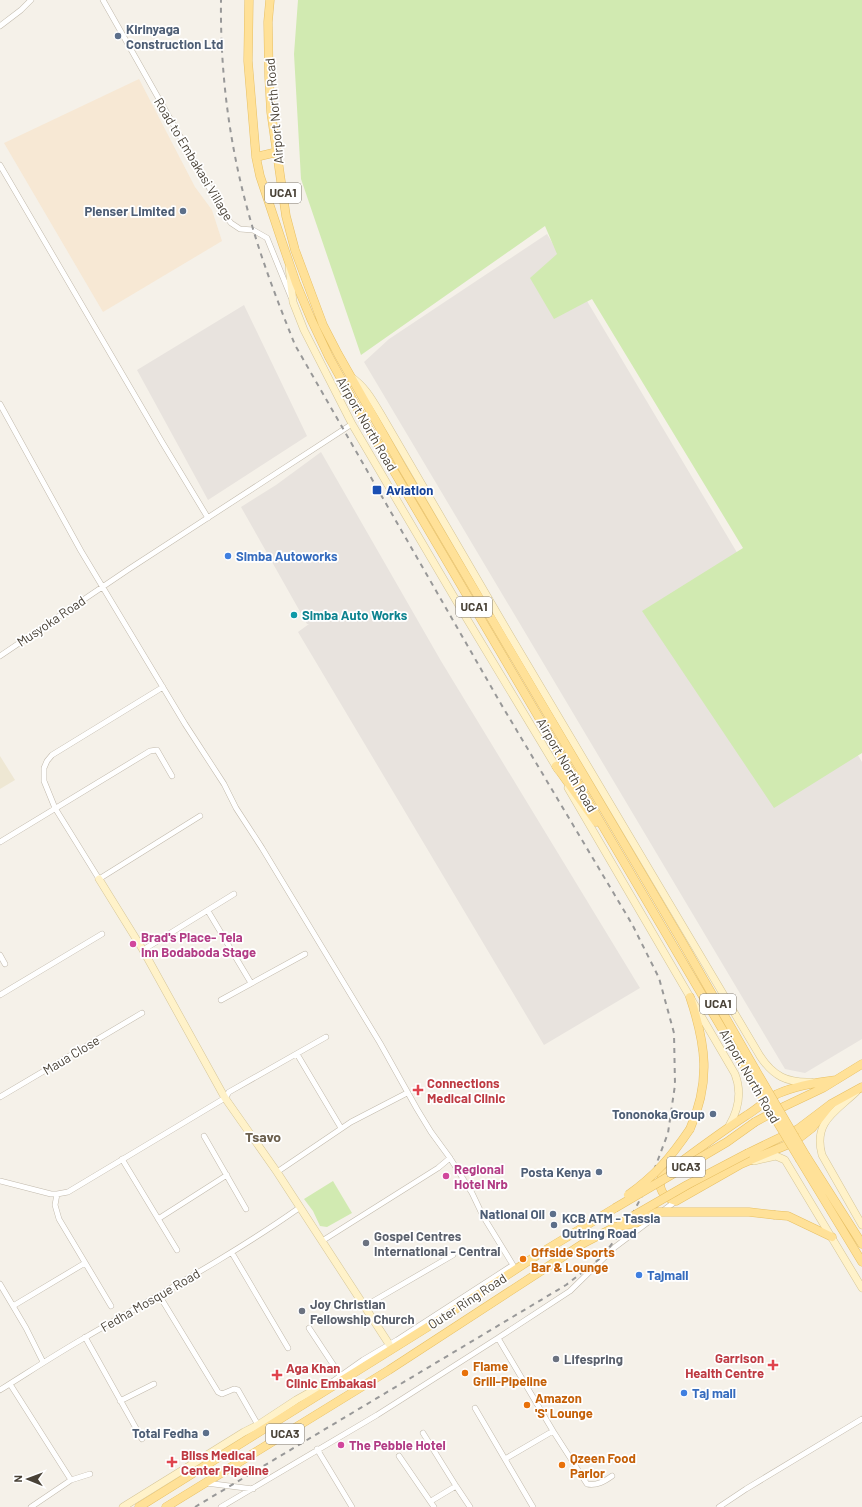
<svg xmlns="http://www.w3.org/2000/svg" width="862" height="1507" viewBox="0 0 862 1507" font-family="Barlow,sans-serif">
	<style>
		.commercial { fill: #f7e8d4 }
		.industrial { fill: #e8e3de }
		.education { fill: #eee7d3 }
		.green { fill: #d1eab1 }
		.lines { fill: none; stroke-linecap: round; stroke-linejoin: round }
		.street-casing { stroke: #c1b9ab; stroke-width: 6 }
		.secondary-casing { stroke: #d6c698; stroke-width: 8 }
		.primary-casing { stroke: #e8c064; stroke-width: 9 }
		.street { stroke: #fff; stroke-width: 5 }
		.secondary { stroke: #fff2c9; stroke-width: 7 }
		.primary { stroke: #ffe198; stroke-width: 8 }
		.rail { stroke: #989898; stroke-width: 2; stroke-dasharray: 5 5; stroke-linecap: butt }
		.primary-bridge-casing { stroke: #e8c064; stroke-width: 9; stroke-linecap: butt }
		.primary-bridge { stroke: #ffe198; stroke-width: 8 }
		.service-dot { fill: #5c6f8a; stroke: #fff; stroke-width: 1.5 }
		.transit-dot { fill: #1a4fb4; stroke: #fff; stroke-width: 1.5 }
		.shop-dot { fill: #3f7fe0; stroke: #fff; stroke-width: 1.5 }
		.culture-dot { fill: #0f9aa8; stroke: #fff; stroke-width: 1.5 }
		.hotel-dot { fill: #d1479c; stroke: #fff; stroke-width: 1.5 }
		.health-dot { fill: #e0444e; stroke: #fff; stroke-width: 1.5 }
		.worship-dot { fill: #6b7280; stroke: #fff; stroke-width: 1.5 }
		.food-dot { fill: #e8710a; stroke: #fff; stroke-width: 1.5 }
		.labels { text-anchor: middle; stroke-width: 3.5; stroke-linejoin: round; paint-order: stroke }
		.shield { fill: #fff; stroke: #807b73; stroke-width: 1 }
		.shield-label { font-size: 12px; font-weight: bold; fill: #494237 }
		.service-label { font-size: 13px; font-weight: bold; fill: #4e5e75; stroke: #fff; text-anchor: end }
		.street-label { font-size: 13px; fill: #494237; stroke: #fff }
		.transit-label { font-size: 13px; font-weight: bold; fill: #164399; stroke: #fff; text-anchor: start }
		.shop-label { font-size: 13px; font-weight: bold; fill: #366cbe; stroke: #fff; text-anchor: start }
		.culture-label { font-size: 13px; font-weight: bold; fill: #0d838f; stroke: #fff; text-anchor: start }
		.hotel-label { font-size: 13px; font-weight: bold; fill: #b23c85; stroke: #fff; text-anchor: start }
		.health-label { font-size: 13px; font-weight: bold; fill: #be3a42; stroke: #fff; text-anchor: start }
		.worship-label { font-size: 13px; font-weight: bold; fill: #5b616d; stroke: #fff; text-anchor: start }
		.food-label { font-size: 13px; font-weight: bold; fill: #c56008; stroke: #fff; text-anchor: start }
		.neighbourhood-label { font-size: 14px; font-weight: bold; fill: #6c604e; stroke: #fff }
	</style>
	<rect width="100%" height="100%" fill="#f5f1e9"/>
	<!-- commercial -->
	<path class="commercial" d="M139,79L195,187L212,210L222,241L103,312L4,143Z"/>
	<!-- industrial -->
	<path class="industrial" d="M547,234L862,762V1039L805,1073L785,1069L364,362L389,339Z
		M244,305L307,436L208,500L137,370Z
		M321,452L441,661L640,988L544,1045L298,632L309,624H307L241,507L276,485Z"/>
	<!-- education -->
	<path class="education" d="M0,756L15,780L0,789Z"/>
	<!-- green -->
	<path class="green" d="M298,0H862V753L774,808L642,611L743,548L592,299L554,319L530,278L557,254L545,226L361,355L301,179L294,54Z
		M333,1181L352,1213L327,1227L320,1226L313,1211L304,1199Z"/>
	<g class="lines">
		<!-- street casing -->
		<g class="street-casing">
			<path id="street" d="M103,0L224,214L231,223L240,229L253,230L267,238L291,297
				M0,26L21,10L31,0
				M0,165L162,442L208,518
				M0,404L81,551L185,724L224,784L236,808L262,848L380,1043L417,1109L431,1132L450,1158L472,1193L483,1216L513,1265L397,1340L363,1360L329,1384
				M0,656L129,569L352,424
				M163,687L52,755L47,761L44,768V781L55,808L99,879L200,816
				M0,842L150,751L157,750L172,776
				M208,911L251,983
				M143,950L234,894
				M0,955L5,964
				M0,995L102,934
				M221,1000L305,954
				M297,1054L341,1128
				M0,1097L142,1013
				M204,1136L246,1209
				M122,1159L177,1250
				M277,1172L351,1122L407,1093
				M0,1181L51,1194H57L68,1192L225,1098L229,1092L326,1037
				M57,1194L55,1205L59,1219L111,1306
				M158,1219L227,1175
				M322,1241L438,1168L450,1158
				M232,1253L288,1348
				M0,1284L26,1328L43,1362
				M159,1295L218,1392L222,1394L234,1389L238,1390L258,1425
				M13,1306L85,1263
				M365,1306L453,1255
				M309,1328L340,1375
				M85,1337L142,1439
				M498,1338L570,1291L615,1247L676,1201
				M10,1384L71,1480L31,1507
				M0,1390C29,1372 56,1354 86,1337C158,1295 231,1256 299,1208
				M120,1401L154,1384
				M475,1408L533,1507
				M423,1433L456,1486
				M317,1449L352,1507
				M399,1456L434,1507
				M505,1459L553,1431
				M71,1480L90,1474
				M206,1483L253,1489
				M431,1501L456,1486L470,1507
				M221,1507L377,1415L498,1338L553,1431L587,1484C597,1486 605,1481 612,1476
				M719,1507L746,1489L862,1419"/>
		</g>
		<!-- secondary casing -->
		<g class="secondary-casing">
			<path id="secondary" d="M289,267L293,302L304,330L352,424L467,619L558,770
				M351,377C365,386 373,401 382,416L508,632L760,1056C773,1076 787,1083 811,1082
				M568,788L735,1074C742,1092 739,1109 729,1126
				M99,879L143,950L225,1098L277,1172L389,1344
				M856,1092C835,1112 813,1122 822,1155L862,1225
				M754,1161L776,1156L785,1160L862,1288
				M123,1507L244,1432L258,1425L296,1400L321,1386L329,1384L334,1386"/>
		</g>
		<!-- primary casing -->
		<g class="primary-casing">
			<path id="primary" d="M249,0L248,61L256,157L260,176L282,242L296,283L311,319L329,357L365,422L748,1073
				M270,0L268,22L269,77L271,112L286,216L295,250L323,325L338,354L402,467L681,940L755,1069
				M256,157L277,152
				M556,766L596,822
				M690,997C706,1045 711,1081 690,1129
				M831,1104L812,1128L794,1142L741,1164L676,1201C663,1198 657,1188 662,1176C690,1155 718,1134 747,1115C757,1109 766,1100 777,1094C793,1087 819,1082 836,1080
				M755,1122L785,1106L823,1088L862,1064
				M748,1153L798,1129L831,1104L862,1087
				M806,1156L862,1244
				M800,1160L862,1262
				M775,1215L788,1216L832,1237
				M139,1507L442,1318L539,1254L615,1208
				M166,1507L389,1370L584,1243L615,1227"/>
		</g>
		<!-- street -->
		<use href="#street" class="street"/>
		<!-- secondary -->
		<use href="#secondary" class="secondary"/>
		<!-- primary -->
		<use href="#primary" class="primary"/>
		<!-- rail -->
		<path class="rail" d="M195,1507L566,1285L602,1257L627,1224L650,1181L668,1133L675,1085L674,1033L659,978L632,924L501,704L295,345C279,305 263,264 251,222C230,150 220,75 221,0"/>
		<!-- primary-bridge casing -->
		<g class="primary-bridge-casing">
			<path id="primary-bridge" d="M755,1069L806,1156
				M748,1073L800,1160
				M628,1195C656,1175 671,1157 690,1129
				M615,1208L727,1142L755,1122
				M621,1223L687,1185L748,1153
				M615,1227L636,1223L657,1212H749L775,1215"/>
		</g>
		<!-- primary-bridge -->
		<use href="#primary-bridge" class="primary-bridge"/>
	</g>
	<!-- markers -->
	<g class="service-dot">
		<circle cx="118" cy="36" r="4"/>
		<circle cx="183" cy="211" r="4"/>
		<circle cx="713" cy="1114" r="4"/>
		<circle cx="599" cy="1172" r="4"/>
		<circle cx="553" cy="1214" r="4"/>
		<circle cx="554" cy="1225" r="4"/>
		<circle cx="206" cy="1433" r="4"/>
	</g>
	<rect class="transit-dot" x="372" y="485" width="10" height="10" rx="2"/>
	<g class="shop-dot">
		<circle cx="228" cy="556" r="4"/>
		<circle cx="639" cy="1275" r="4"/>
		<circle cx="684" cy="1393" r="4"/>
	</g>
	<circle class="culture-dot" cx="294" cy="615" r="4"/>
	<g class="hotel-dot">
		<circle cx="133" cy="944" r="4"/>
		<circle cx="446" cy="1176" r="4"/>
		<circle cx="341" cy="1445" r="4"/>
	</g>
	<g class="health-dot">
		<path d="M416 1084h4v4h4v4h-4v4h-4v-4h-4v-4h4z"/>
		<path d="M771 1359h4v4h4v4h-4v4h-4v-4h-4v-4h4z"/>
		<path d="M275 1369h4v4h4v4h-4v4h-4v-4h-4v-4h4z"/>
		<path d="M170 1456h4v4h4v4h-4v4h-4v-4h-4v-4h4z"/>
	</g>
	<g class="worship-dot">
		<circle cx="366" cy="1243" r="4"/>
		<circle cx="302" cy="1311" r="4"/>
		<circle cx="556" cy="1359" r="4"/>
	</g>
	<g class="food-dot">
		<circle cx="523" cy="1259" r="4"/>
		<circle cx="465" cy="1373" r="4"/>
		<circle cx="527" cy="1405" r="4"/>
		<circle cx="562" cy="1465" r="4"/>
	</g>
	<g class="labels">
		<!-- shield labels -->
		<g class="shield">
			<rect x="265" y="183" width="36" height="20" rx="3"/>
			<rect x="456" y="597" width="36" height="20" rx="3"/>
			<rect x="700" y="994" width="36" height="20" rx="3"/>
			<rect x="667" y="1157" width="38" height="20" rx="3"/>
			<rect x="266" y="1424" width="38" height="20" rx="3"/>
		</g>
		<g class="shield-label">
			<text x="283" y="197">UCA1</text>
			<text x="474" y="611">UCA1</text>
			<text x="718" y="1008">UCA1</text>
			<text x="686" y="1171">UCA3</text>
			<text x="285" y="1438">UCA3</text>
		</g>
		<!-- service labels -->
		<g class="service-label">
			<text x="126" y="34" text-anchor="start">Kirinyaga<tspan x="126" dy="15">Construction Ltd</tspan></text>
			<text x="175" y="216">Plenser Limited</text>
			<text x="705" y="1119">Tononoka Group</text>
			<text x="591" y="1177">Posta Kenya</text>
			<text x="545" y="1219">National Oil</text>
			<text x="562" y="1223" text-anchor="start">KCB ATM - Tassia<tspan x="562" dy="15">Outring Road</tspan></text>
			<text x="198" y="1438">Total Fedha</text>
		</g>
		<!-- street labels -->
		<g class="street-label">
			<text transform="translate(274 111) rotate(-95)" y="5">Airport North Road</text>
			<text transform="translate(194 159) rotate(59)" y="5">Road to Embakasi Village</text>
			<text transform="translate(367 424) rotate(60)" y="5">Airport North Road</text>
			<text transform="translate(51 621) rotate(-34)" y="5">Musyoka Road</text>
			<text transform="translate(567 765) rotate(60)" y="5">Airport North Road</text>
			<text transform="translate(71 1055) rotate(-31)" y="5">Maua Close</text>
			<text transform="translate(750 1076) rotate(60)" y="5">Airport North Road</text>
			<text transform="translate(150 1300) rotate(-30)" y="5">Fedha Mosque Road</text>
			<text transform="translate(467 1301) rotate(-33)" y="5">Outer Ring Road</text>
		</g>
		<!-- transit labels -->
		<g class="transit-label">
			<text x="386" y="495">Aviation</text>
		</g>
		<!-- shop labels -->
		<g class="shop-label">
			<text x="236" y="561">Simba Autoworks</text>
			<text x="647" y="1280">Tajmall</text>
			<text x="692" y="1398">Taj mall</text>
		</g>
		<!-- culture labels -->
		<g class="culture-label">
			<text x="302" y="620">Simba Auto Works</text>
		</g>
		<!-- hotel labels -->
		<g class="hotel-label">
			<text x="141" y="942">Brad's Place- Tela<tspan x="141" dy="15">Inn Bodaboda Stage</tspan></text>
			<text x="454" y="1174">Regional<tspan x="454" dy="15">Hotel Nrb</tspan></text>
			<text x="349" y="1450">The Pebble Hotel</text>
		</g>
		<!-- health labels -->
		<g class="health-label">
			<text x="427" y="1088">Connections<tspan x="427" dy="15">Medical Clinic</tspan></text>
			<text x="764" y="1363" text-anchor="end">Garrison<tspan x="764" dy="15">Health Centre</tspan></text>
			<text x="286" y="1373">Aga Khan<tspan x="286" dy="15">Clinic Embakasi</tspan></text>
			<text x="181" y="1460">Bliss Medical<tspan x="181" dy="15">Center Pipeline</tspan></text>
		</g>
		<!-- worship labels -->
		<g class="worship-label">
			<text x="374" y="1241">Gospel Centres<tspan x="374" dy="15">International - Central</tspan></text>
			<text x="310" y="1309">Joy Christian<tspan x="310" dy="15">Fellowship Church</tspan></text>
			<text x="564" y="1364">Lifespring</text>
		</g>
		<!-- food labels -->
		<g class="food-label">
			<text x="531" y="1257">Offside Sports<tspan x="531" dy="15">Bar &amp; Lounge</tspan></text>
			<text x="473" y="1371">Flame<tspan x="473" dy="15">Grill-Pipeline</tspan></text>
			<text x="535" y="1403">Amazon<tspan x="535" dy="15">'S' Lounge</tspan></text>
			<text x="570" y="1463">Qzeen Food<tspan x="570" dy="15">Parlor</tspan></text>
		</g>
		<!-- neighbourhood labels -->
		<g class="neighbourhood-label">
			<text x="263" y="1142">Tsavo</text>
		</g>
	</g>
	<!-- north arrow -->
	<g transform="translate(28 1479) rotate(271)" stroke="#ffffff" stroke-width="3" paint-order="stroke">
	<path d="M0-3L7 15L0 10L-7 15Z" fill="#494237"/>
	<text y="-6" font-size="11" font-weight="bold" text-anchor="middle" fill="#494237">N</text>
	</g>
</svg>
